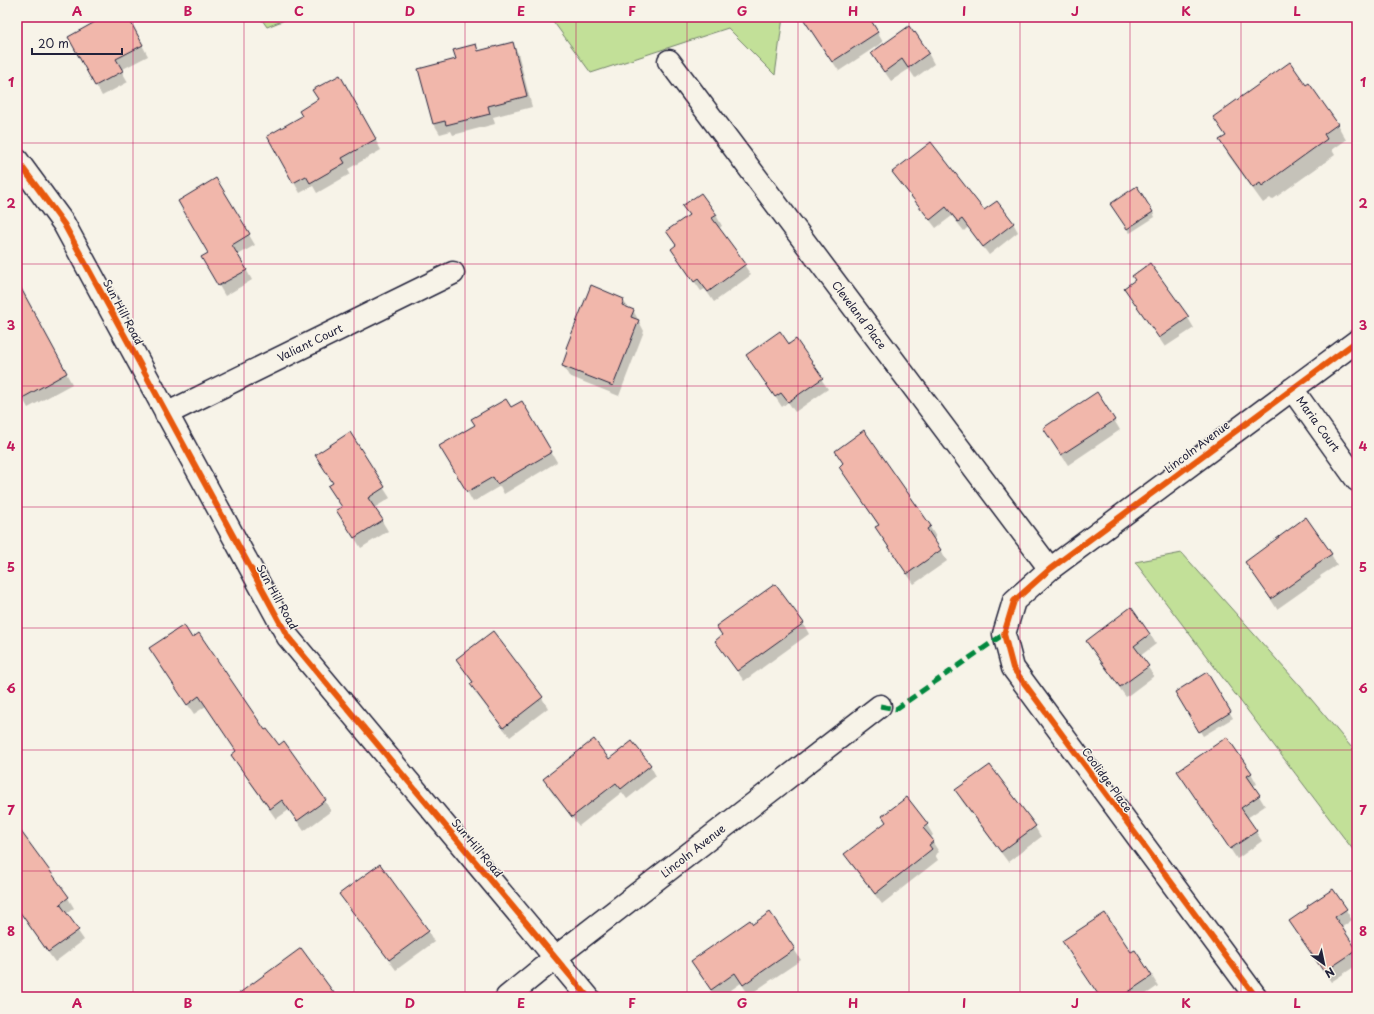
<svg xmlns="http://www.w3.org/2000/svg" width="1374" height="1014" viewBox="0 0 1374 1014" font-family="'Playpen Sans',sans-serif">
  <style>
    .green { fill: #c2e098; stroke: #72816a }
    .shadow { fill: #0003 }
    .building { fill: #f1b7ab; stroke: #22223b }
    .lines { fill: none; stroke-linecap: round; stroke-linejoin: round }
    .minor-casing { stroke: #22223b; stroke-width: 25 }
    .minor { stroke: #f7f3e8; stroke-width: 22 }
    .quiet { stroke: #00873e; stroke-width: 5; stroke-dasharray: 10 5; stroke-linecap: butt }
    .cycleway-casing { stroke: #f7f3e8; stroke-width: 8 }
    .cycleway { stroke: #e8590c; stroke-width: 6 }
    .grid { fill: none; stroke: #c2185b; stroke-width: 1; stroke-opacity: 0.55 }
    .labels { text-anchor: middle; stroke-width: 3; stroke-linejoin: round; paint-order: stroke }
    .street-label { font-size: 11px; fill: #22223b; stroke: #f7f3e8 }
    .neatline { fill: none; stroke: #c2185b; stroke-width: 1.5 }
    .grid-label { font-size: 13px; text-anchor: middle; font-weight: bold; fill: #c2185b }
  </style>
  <rect width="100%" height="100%" fill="#f7f3e8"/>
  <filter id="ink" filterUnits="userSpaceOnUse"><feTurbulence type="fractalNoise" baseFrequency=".025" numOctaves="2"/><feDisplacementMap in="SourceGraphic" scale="8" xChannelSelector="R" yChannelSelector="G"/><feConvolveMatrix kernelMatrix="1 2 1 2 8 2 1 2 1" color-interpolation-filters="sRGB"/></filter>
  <g filter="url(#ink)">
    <!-- green -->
    <path class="green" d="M 260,17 L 292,17 L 267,27 Z
      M 550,17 L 783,17 L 775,75 L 728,28 L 591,73 Z
      M 1182,553 L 1301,687 L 1357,754 L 1357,855 L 1135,562 Z"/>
    <!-- shadow -->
    <path class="shadow" d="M 106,17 L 127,17 L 148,56 L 121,70 L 128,82 L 102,96 L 69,37 Z
      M 806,17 L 868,17 L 883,42 L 839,71 L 811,30 Z
      M 512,43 L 518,53 L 532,107 L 493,117 L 495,124 L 453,135 L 451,131 L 440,134 L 434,124 L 419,70 L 457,60 L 476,45 L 479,52 Z
      M 928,53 L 934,64 L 915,78 L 909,69 L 891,81 L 872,54 Z
      M 340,76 L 381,150 L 348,169 L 350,174 L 317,193 L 313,186 L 300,193 L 268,137 L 303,117 Z
      M 1306,86 L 1337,124 L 1346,140 L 1332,150 L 1335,155 L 1272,200 L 1270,198 L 1263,203 L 1229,156 L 1221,141 L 1226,137 L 1215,118 Z
      M 894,172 L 1013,223 L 1018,232 L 989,255 L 968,227 L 964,231 L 952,216 L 936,228 L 899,181 Z
      M 216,179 L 255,245 L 238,255 L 252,280 L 225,296 L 203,258 L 209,253 Z
      M 684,206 L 716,215 L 722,226 L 719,228 L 751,275 L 714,302 L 705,289 L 701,291 L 672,249 L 676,246 L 667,231 L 689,216 Z
      M 1114,209 L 1153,212 L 1155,217 L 1130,233 Z
      M 17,288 L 32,310 L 72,384 L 28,408 L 17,388 Z
      M 1125,288 L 1188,318 L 1194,328 L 1165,347 Z
      M 623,300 L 629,309 L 633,310 L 644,331 L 619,396 L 569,376 L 563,366 L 569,350 L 567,347 Z
      M 795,341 L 828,389 L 795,412 L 788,402 L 782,407 L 747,355 L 789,346 Z
      M 522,402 L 557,462 L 504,494 L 500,486 L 473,502 L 441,446 L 476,426 Z
      M 1114,420 L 1120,430 L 1068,465 L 1051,439 Z
      M 349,434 L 390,498 L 374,508 L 388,531 L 361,548 L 344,521 L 343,508 L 334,484 Z
      M 836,451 L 930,527 L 936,537 L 933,539 L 947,561 L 914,584 L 882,538 L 879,526 L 846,477 L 840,467 L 844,464 Z
      M 1331,554 L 1337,565 L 1320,576 L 1321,578 L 1277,609 L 1246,562 Z
      M 803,623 L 809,634 L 744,681 L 716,641 L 723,636 L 717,627 Z
      M 493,632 L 542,698 L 548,708 L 510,737 L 477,695 L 471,684 L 473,683 L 457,659 Z
      M 1150,634 L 1156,644 L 1140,656 L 1154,676 L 1126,697 L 1093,651 L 1087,641 Z
      M 192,639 L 265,731 L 325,801 L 331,811 L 304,831 L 289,810 L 276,819 L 238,765 L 232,755 L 237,751 L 206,706 L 194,714 L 150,648 Z
      M 1206,674 L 1233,718 L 1203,736 L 1176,692 Z
      M 609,760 L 650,765 L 656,776 L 627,799 L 622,792 L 579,826 L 550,790 L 544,779 Z
      M 1178,771 L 1251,773 L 1257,784 L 1253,786 L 1265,806 L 1247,818 L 1262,841 L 1237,859 Z
      M 957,790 L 1035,827 L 1041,837 L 1008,862 L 962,801 Z
      M 906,799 L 927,825 L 933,835 L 930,838 L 939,852 L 935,855 L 938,860 L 882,904 L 852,865 L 846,855 L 887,823 Z
      M 27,841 L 68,898 L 74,908 L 66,914 L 84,940 L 55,962 L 17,909 L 17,848 Z
      M 341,894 L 428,931 L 434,942 L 396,970 L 347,904 Z
      M 1346,910 L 1352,920 L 1341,928 L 1357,952 L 1357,965 L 1331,982 L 1290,921 Z
      M 770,913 L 801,960 L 749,995 L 741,983 L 721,997 L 716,997 L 698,972 L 753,925 Z
      M 1131,953 L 1152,976 L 1158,986 L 1142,997 L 1100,997 Z"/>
    <!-- building -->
    <path class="building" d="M 104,17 L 128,17 L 143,45 L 116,59 L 123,71 L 95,86 L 68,37 Z
      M 802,17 L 869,17 L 878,32 L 832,62 Z
      M 909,26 L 914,33 L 915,32 L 929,53 L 908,68 L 902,59 L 884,72 L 871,53 Z
      M 513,42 L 527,96 L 488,106 L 490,114 L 446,125 L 445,121 L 433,124 L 418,69 L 456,59 L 453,50 L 476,44 L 478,51 Z
      M 1290,62 L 1306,85 L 1309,83 L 1338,124 L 1324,134 L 1327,139 L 1262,186 L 1260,183 L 1253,188 L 1219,140 L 1226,136 L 1213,117 Z
      M 340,75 L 376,139 L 342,158 L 345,163 L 310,183 L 306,176 L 293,183 L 267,136 L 302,116 L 299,111 L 318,99 L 312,90 Z
      M 931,142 L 984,210 L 997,201 L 1014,223 L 983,247 L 962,219 L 958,222 L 946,207 L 930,220 L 892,172 Z
      M 216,178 L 250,234 L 232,245 L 247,270 L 218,286 L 201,257 L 208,253 L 178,201 Z
      M 1137,186 L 1153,212 L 1127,229 L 1110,204 Z
      M 701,193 L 717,215 L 712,218 L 746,264 L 708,292 L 698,279 L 694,282 L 671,249 L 676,245 L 666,231 L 689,215 L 682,206 Z
      M 1150,263 L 1189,317 L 1159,338 L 1124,288 L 1135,280 L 1132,276 Z
      M 17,281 L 67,373 L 17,401 Z
      M 591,285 L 624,299 L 622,305 L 634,310 L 631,317 L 639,320 L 613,386 L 562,366 L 568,349 L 566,348 Z
      M 780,331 L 789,344 L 796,339 L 823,378 L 788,402 L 781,393 L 775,397 L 746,355 Z
      M 1097,392 L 1115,420 L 1061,455 L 1043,428 Z
      M 506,399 L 511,407 L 522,401 L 552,452 L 497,484 L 493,477 L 467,492 L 439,446 L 475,425 L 471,419 Z
      M 864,430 L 931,526 L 927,529 L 941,550 L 907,574 L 875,527 L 879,525 L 839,467 L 843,463 L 835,451 Z
      M 350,432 L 385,487 L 368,498 L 383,520 L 354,538 L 336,510 L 342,507 L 328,486 L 333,483 L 315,455 Z
      M 1306,517 L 1332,554 L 1315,565 L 1316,567 L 1271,599 L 1245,562 Z
      M 775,584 L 804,623 L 737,671 L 715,641 L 722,635 L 716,626 Z
      M 1131,607 L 1150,634 L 1134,646 L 1149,666 L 1120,687 L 1086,641 Z
      M 184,625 L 192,638 L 199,633 L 265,730 L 267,729 L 279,745 L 284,741 L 326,800 L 297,821 L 282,800 L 270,809 L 231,755 L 236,751 L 199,696 L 187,705 L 149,648 Z
      M 493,631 L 543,697 L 503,728 L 470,684 L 473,682 L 456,659 Z
      M 1207,672 L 1231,712 L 1199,732 L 1175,692 Z
      M 1227,737 L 1252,773 L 1247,776 L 1260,795 L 1241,808 L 1257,831 L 1230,849 L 1177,771 Z
      M 594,739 L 609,759 L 632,741 L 651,765 L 621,789 L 616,783 L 572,817 L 543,779 Z
      M 990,765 L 1036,826 L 1001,852 L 955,790 Z
      M 907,797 L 928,824 L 923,828 L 934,841 L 929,845 L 932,849 L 875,894 L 844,854 L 886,822 L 882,816 Z
      M 17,826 L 69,897 L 60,904 L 79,930 L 48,952 L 17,908 Z
      M 380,864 L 429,931 L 389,960 L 339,894 Z
      M 1333,889 L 1347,909 L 1335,917 L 1357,950 L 1324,972 L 1289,921 L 1308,908 L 1307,906 Z
      M 770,912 L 795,949 L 743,985 L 735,973 L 711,990 L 691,961 L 750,920 L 753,924 Z
      M 1105,913 L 1131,952 L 1135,950 L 1152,976 L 1121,997 L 1100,997 L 1062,941 Z
      M 301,948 L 337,997 L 234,997 Z"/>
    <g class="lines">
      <!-- minor casing -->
      <g class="minor-casing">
        <path id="minor" d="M 669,61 L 1050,569
          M 17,160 L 64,224 L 288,637 L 588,997
          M 1292,389 L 1357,480
          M 166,414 L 453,273
          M 507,997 L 556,957 L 880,706
          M 1256,997 L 1013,668 L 1004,634 L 1014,601 L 1050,569 L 1357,341"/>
      </g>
      <!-- minor -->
      <use href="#minor" class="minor"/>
      <!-- quiet -->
      <path class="quiet" d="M 880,706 L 896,709 L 1004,634"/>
      <!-- cycleway casing -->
      <g class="cycleway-casing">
        <path id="cycleway" d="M 17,160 L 64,224 L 288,637 L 588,997
          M 1256,997 L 1013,668 L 1004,634 L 1014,601 L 1050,569 L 1357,341"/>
      </g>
      <!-- cycleway -->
      <use href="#cycleway" class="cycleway"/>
    </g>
  </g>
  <!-- grid -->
  <path class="grid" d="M 133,17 L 133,997M 244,17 L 244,997M 354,17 L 354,997M 465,17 L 465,997M 576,17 L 576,997M 687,17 L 687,997M 798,17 L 798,997M 909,17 L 909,997M 1020,17 L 1020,997M 1130,17 L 1130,997M 1241,17 L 1241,997M 17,143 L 1357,143M 17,264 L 1357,264M 17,386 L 1357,386M 17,507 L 1357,507M 17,628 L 1357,628M 17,750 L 1357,750M 17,871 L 1357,871"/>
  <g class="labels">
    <!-- street labels -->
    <g class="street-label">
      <text transform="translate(123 312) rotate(62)" y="4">Sun Hill Road</text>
      <text transform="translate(859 315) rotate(53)" y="4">Cleveland Place</text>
      <text transform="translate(310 343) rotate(-26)" y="4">Valiant Court</text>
      <text transform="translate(1318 424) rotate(54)" y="4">Maria Court</text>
      <text transform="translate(1197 447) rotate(-37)" y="4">Lincoln Avenue</text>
      <text transform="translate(277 597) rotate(61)" y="4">Sun Hill Road</text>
      <text transform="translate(1107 780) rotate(54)" y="4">Coolidge Place</text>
      <text transform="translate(477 848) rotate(50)" y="4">Sun Hill Road</text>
      <text transform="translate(693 851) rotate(-38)" y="4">Lincoln Avenue</text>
    </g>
  </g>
  <!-- margin -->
  <rect width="1374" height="1014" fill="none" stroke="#f7f3e8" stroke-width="44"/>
  <!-- north arrow -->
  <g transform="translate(1324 964) rotate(147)" stroke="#f7f3e8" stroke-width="3" paint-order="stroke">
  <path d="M0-3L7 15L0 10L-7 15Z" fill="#22223b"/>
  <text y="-6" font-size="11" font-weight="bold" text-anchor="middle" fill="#22223b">N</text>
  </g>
  <!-- scale -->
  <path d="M32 48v6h90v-6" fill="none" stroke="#22223b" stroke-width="2"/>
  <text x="38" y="48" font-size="12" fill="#22223b" stroke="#f7f3e8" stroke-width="3" paint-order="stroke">20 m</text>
  <rect x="22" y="22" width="1330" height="970" class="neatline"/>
  <g class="grid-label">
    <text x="77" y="16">A</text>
    <text x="188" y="16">B</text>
    <text x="299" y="16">C</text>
    <text x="410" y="16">D</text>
    <text x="521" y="16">E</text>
    <text x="632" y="16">F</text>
    <text x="742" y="16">G</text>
    <text x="853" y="16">H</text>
    <text x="964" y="16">I</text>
    <text x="1075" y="16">J</text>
    <text x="1186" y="16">K</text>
    <text x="1297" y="16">L</text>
    <text x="11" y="87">1</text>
    <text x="1363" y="87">1</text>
    <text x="11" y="208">2</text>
    <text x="1363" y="208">2</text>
    <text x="11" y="330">3</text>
    <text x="1363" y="330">3</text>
    <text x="11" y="451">4</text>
    <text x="1363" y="451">4</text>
    <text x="11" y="572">5</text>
    <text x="1363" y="572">5</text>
    <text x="11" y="693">6</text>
    <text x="1363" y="693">6</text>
    <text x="11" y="815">7</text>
    <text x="1363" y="815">7</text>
    <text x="11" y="936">8</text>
    <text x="1363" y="936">8</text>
    <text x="77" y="1008">A</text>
    <text x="188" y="1008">B</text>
    <text x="299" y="1008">C</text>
    <text x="410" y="1008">D</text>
    <text x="521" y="1008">E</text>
    <text x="632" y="1008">F</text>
    <text x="742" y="1008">G</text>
    <text x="853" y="1008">H</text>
    <text x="964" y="1008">I</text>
    <text x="1075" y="1008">J</text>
    <text x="1186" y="1008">K</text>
    <text x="1297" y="1008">L</text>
  </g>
</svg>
